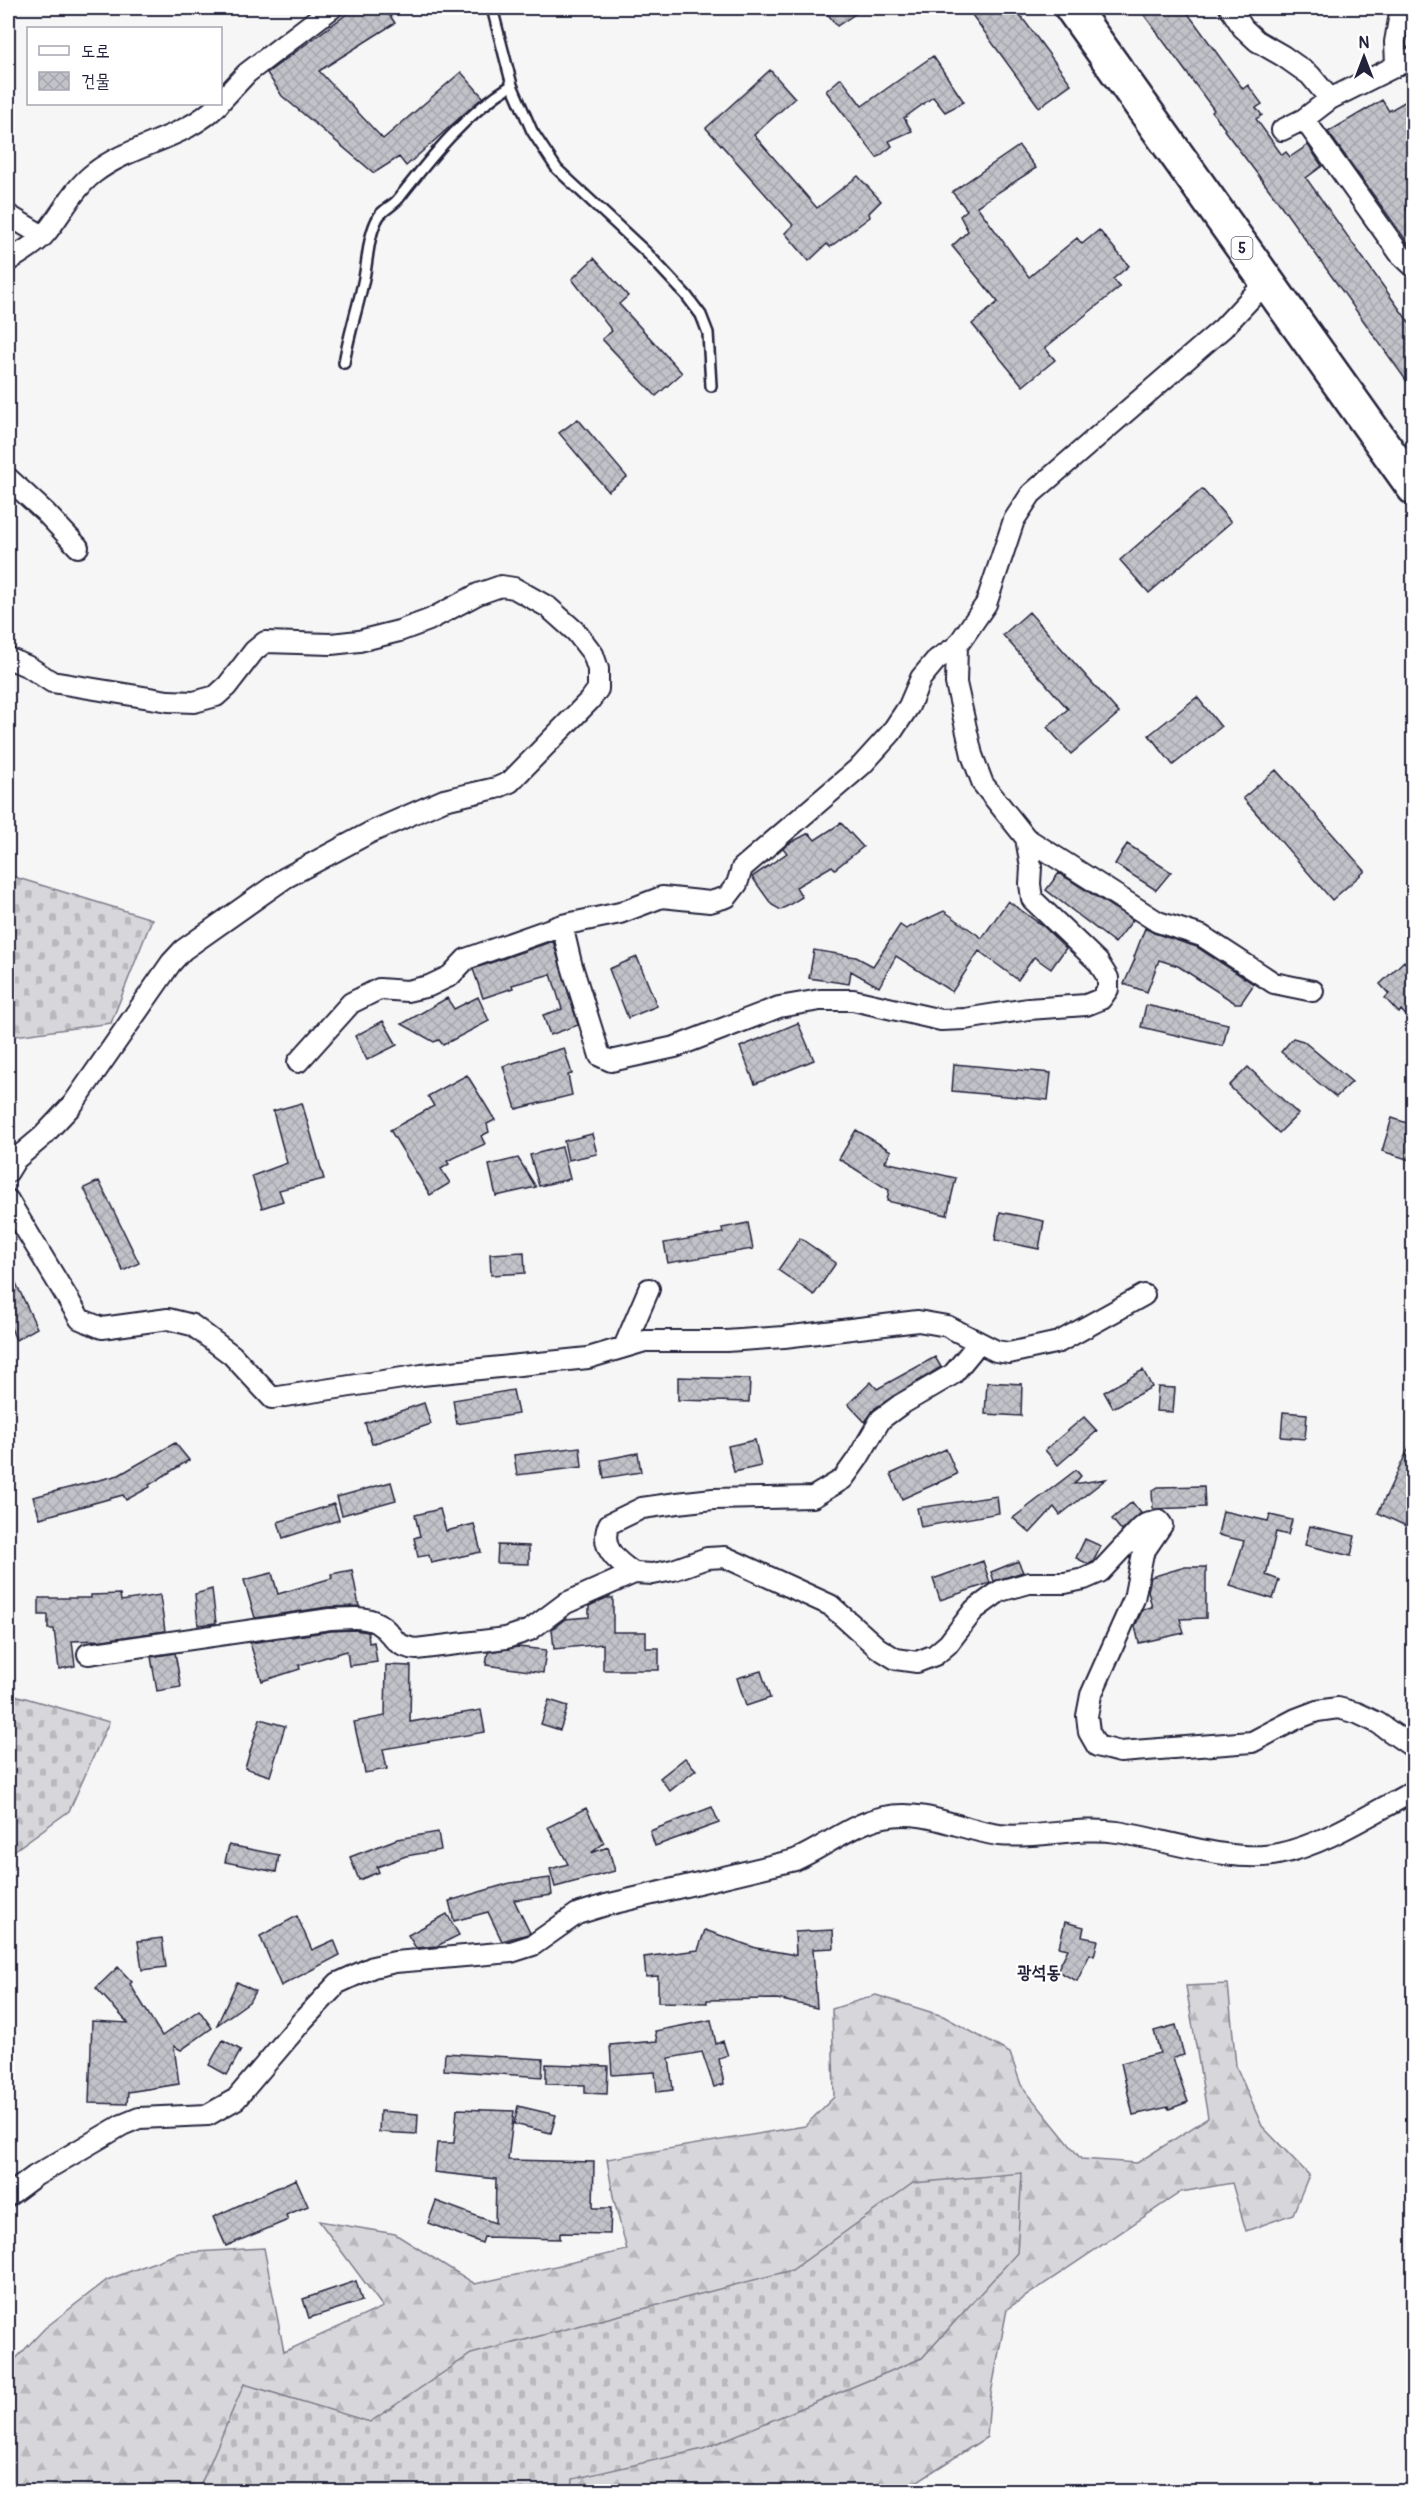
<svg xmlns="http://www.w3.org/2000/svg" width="1421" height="2499" viewBox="0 0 1421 2499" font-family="Pangolin,'Poor Story',sans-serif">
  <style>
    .forest { fill: url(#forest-firs); stroke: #7c7c8b; stroke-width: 1.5 }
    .cemetery { fill: url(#cemetery-stones); stroke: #7c7c8b; stroke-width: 1.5 }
    .building { fill: url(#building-cross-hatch); stroke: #22223b; stroke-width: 1.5 }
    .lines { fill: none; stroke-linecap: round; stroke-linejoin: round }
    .lane-casing { stroke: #22223b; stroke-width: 14 }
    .street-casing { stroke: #22223b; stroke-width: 24 }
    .highway-casing { stroke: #22223b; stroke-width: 38 }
    .lane { stroke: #fff; stroke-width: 9 }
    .street { stroke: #fff; stroke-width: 20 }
    .highway { stroke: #fff; stroke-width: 33 }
    .labels { text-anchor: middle; stroke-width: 4.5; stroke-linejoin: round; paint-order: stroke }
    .shield { fill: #fff; stroke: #646476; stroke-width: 1.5 }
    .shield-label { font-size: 14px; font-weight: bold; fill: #22223b }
    .quarter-label { font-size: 18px; font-weight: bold; fill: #22223b; stroke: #fff }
  </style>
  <defs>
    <pattern id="forest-firs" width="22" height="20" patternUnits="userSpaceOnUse" patternTransform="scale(1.5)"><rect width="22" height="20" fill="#d7d7db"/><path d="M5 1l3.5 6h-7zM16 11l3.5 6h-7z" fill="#b8b8bd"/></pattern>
    <pattern id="cemetery-stones" width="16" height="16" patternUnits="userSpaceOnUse" patternTransform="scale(1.5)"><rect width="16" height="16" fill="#d7d7db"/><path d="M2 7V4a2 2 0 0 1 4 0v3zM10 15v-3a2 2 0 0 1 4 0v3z" fill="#b8b8bd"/></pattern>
    <pattern id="building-cross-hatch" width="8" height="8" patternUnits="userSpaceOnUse" patternTransform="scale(1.5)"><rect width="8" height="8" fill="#c2c2c9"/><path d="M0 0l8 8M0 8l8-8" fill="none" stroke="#a6a6ae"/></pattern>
  </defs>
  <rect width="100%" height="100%" fill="#f6f6f7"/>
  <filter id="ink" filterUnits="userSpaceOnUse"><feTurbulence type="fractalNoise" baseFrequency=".0167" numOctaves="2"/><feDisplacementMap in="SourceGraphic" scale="12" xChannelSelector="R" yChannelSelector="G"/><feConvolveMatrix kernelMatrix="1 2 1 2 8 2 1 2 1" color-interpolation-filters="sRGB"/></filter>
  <g filter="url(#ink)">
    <!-- forest -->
    <path class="forest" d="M 1228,1984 L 1236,2066 L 1262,2126 L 1309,2175 L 1293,2214 L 1246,2231 L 1232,2183 L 1181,2192 L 1007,2309 L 990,2399 L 987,2437 L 902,2491 L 8,2491 L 8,2367 L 45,2328 L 107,2280 L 179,2253 L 264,2248 L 284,2352 L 383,2307 L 319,2221 L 395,2234 L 475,2284 L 627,2250 L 613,2196 L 607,2159 L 805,2126 L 834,2097 L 832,2009 L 876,1995 L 943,2016 L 1010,2053 L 1021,2085 L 1081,2159 L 1137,2163 L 1208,2118 L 1186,1986 Z"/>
    <!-- cemetery -->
    <path class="cemetery" d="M 8,875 L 152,919 L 111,1023 L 8,1037 Z
      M 8,1693 L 109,1722 L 69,1811 L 8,1855 Z
      M 1022,2173 L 1017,2253 L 922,2358 L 703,2449 L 573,2479 L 572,2491 L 198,2491 L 244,2384 L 370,2422 L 471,2354 L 792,2270 L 913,2183 Z"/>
    <!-- building -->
    <path class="building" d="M 355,8 L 385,8 L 395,23 L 319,71 L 383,139 L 461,72 L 483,97 L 406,166 L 399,157 L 374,173 L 282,96 L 267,73 Z
      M 823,8 L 864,8 L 837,26 Z
      M 967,8 L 1015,8 L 1071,84 L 1039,107 Z
      M 1139,8 L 1184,8 L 1243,89 L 1248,85 L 1262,104 L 1256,108 L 1262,115 L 1256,119 L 1282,155 L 1286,152 L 1290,157 L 1308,145 L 1322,166 L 1306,178 L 1413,328 L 1413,390 L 1277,200 L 1224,130 L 1225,129 L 1212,112 L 1214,110 Z
      M 933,56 L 964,102 L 945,112 L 933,97 L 904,118 L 912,131 L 889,141 L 892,146 L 877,158 L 826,91 L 841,78 L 862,106 Z
      M 770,70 L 795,98 L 754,135 L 817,208 L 858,176 L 881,201 L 869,213 L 870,217 L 830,247 L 827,244 L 809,261 L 785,233 L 793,225 L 706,128 Z
      M 1413,97 L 1413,201 L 1406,209 L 1413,219 L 1413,250 L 1328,132 L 1382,100 L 1389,111 Z
      M 1019,146 L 1036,168 L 977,206 L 1029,277 L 1077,238 L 1082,244 L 1099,230 L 1129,266 L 1113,279 L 1120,287 L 1045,348 L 1055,360 L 1023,386 L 972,324 L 998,302 L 952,246 L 968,231 L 960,216 L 967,210 L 952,192 Z
      M 594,258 L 628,296 L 619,304 L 682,373 L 656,396 L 602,339 L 612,331 L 572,279 Z
      M 578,419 L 627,477 L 608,491 L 559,433 Z
      M 1202,489 L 1231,522 L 1149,593 L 1120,560 Z
      M 1029,612 L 1119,713 L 1071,754 L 1047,727 L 1068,709 L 1003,635 Z
      M 1197,697 L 1221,727 L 1173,765 L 1149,735 Z
      M 1276,770 L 1365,871 L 1332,900 L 1243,798 Z
      M 841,823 L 863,847 L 835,869 L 832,866 L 796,887 L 802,897 L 781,910 L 772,905 L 752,877 L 787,853 L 783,848 L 790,843 L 809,833 L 815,840 Z
      M 1127,844 L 1171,872 L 1156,890 L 1115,864 Z
      M 1059,873 L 1133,920 L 1115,943 L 1046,890 Z
      M 1008,901 L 1043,926 L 1066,948 L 1051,969 L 1034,957 L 1018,980 L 979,951 L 952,992 L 896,956 L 879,987 L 851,971 L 849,984 L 809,978 L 814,950 L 856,957 L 873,966 L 900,925 L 906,929 L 944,911 L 982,938 Z
      M 1145,928 L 1154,933 L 1197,947 L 1254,984 L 1241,1003 L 1235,1003 L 1178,966 L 1159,960 L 1147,992 L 1124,984 L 1135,959 L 1134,957 Z
      M 553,941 L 578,1025 L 550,1035 L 543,1015 L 562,1009 L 551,974 L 512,985 L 513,988 L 483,998 L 473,969 Z
      M 637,957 L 657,1006 L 628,1018 L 609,969 Z
      M 1404,961 L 1413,970 L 1413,1023 L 1401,1010 L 1399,1013 L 1385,998 L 1389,994 L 1380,984 Z
      M 478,997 L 489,1021 L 443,1045 L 439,1040 L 434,1042 L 402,1024 L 447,998 L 454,1009 Z
      M 1146,1005 L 1228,1024 L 1223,1046 L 1141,1027 Z
      M 383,1021 L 397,1045 L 367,1060 L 355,1036 Z
      M 798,1023 L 814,1060 L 755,1084 L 740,1047 Z
      M 1293,1038 L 1303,1041 L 1352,1082 L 1336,1097 L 1281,1052 Z
      M 564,1048 L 572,1074 L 568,1075 L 572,1095 L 516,1109 L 503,1066 Z
      M 954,1064 L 1051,1073 L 1048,1100 L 952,1091 Z
      M 1248,1067 L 1298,1114 L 1279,1133 L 1229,1086 Z
      M 467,1075 L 495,1120 L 487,1124 L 489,1132 L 481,1136 L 485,1144 L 447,1161 L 449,1164 L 441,1169 L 450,1183 L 430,1195 L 390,1130 L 434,1106 L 428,1096 Z
      M 302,1103 L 324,1179 L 279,1190 L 283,1201 L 262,1208 L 252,1176 L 287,1163 L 273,1111 Z
      M 1392,1118 L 1413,1125 L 1413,1161 L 1382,1151 Z
      M 856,1130 L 891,1151 L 885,1162 L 956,1178 L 947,1215 L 887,1201 L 889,1190 L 839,1159 Z
      M 592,1134 L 597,1154 L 568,1160 L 564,1141 Z
      M 562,1147 L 570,1179 L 539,1186 L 530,1155 Z
      M 518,1158 L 536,1187 L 496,1196 L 489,1165 Z
      M 99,1181 L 139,1263 L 123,1271 L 84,1188 Z
      M 1000,1212 L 1044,1221 L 1039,1249 L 995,1240 Z
      M 748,1223 L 753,1249 L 668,1263 L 664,1243 L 723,1233 L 722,1228 Z
      M 800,1238 L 836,1263 L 814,1295 L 778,1270 Z
      M 524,1252 L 525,1273 L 491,1275 L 490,1254 Z
      M 8,1266 L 37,1328 L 16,1340 L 8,1321 Z
      M 935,1357 L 941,1367 L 875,1408 L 865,1422 L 848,1404 L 871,1382 L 877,1389 Z
      M 1143,1370 L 1152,1387 L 1113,1408 L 1104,1392 Z
      M 678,1377 L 750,1379 L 749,1402 L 678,1400 Z
      M 987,1382 L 1022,1384 L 1021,1416 L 985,1414 Z
      M 1158,1387 L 1175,1388 L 1173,1412 L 1156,1411 Z
      M 513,1390 L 518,1414 L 457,1424 L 453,1400 Z
      M 424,1403 L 431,1424 L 372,1444 L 365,1423 Z
      M 1283,1412 L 1307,1414 L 1305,1439 L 1281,1437 Z
      M 1084,1417 L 1097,1431 L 1058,1465 L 1045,1450 Z
      M 1413,1439 L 1413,1510 L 1406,1526 L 1378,1513 Z
      M 755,1440 L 761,1466 L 734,1472 L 728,1446 Z
      M 175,1443 L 189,1460 L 149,1485 L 150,1487 L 126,1500 L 123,1495 L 40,1518 L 33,1497 L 119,1475 Z
      M 580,1447 L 582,1467 L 517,1475 L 514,1455 Z
      M 946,1449 L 957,1474 L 902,1499 L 891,1474 Z
      M 638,1453 L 641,1472 L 604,1478 L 601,1460 Z
      M 1076,1470 L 1081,1476 L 1074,1484 L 1106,1479 L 1060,1515 L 1054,1507 L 1030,1533 L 1013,1518 Z
      M 391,1482 L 396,1500 L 342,1515 L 337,1497 Z
      M 1204,1486 L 1205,1507 L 1153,1509 L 1152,1491 L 1158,1487 Z
      M 997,1496 L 999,1513 L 921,1527 L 917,1508 Z
      M 1132,1502 L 1141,1513 L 1122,1531 L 1112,1519 Z
      M 334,1504 L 339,1520 L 283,1538 L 278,1522 Z
      M 440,1509 L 446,1531 L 474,1524 L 481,1552 L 431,1563 L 429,1555 L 418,1557 L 414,1538 L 420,1536 L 415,1515 Z
      M 1223,1511 L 1268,1521 L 1270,1515 L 1292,1520 L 1288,1535 L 1276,1532 L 1266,1575 L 1279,1580 L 1273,1599 L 1230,1586 L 1244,1541 L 1218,1535 Z
      M 1310,1526 L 1355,1536 L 1351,1556 L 1305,1545 Z
      M 1085,1539 L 1101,1546 L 1093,1562 L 1088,1564 L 1076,1558 Z
      M 498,1545 L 529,1546 L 529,1564 L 497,1563 Z
      M 983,1561 L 990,1583 L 940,1600 L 933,1579 Z
      M 1018,1561 L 1023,1572 L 994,1581 L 991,1572 Z
      M 1185,1567 L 1206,1567 L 1206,1618 L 1180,1619 L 1184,1633 L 1139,1643 L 1135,1626 L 1143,1609 L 1152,1607 L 1148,1591 L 1151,1577 Z
      M 352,1570 L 359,1606 L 328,1607 L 255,1618 L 244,1580 L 272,1573 L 278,1594 L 332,1578 L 331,1574 Z
      M 212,1589 L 216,1623 L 198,1625 L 195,1594 Z
      M 120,1594 L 121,1601 L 160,1595 L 165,1631 L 103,1640 L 72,1641 L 75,1666 L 59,1669 L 54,1629 L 48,1629 L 48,1615 L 39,1615 L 39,1598 L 91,1598 L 91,1595 Z
      M 606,1598 L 613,1598 L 613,1632 L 646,1632 L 646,1648 L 659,1648 L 659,1670 L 603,1670 L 603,1644 L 554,1649 L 552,1629 L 565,1619 L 589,1617 L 589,1606 Z
      M 354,1630 L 368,1632 L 369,1643 L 374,1642 L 377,1662 L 349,1666 L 347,1651 L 299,1665 L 300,1669 L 262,1681 L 250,1643 L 331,1631 Z
      M 518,1647 L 546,1650 L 543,1673 L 486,1665 L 488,1652 Z
      M 175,1653 L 181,1687 L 157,1691 L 151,1657 Z
      M 386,1665 L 411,1666 L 410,1722 L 481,1710 L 485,1732 L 383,1749 L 387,1769 L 365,1773 L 354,1722 L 385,1716 Z
      M 761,1671 L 770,1698 L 746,1706 L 737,1678 Z
      M 549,1700 L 568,1706 L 560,1730 L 541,1724 Z
      M 260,1719 L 285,1726 L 270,1776 L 245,1768 Z
      M 685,1758 L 696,1770 L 670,1791 L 660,1778 Z
      M 712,1807 L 719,1823 L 655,1846 L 650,1831 Z
      M 586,1808 L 604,1843 L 591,1853 L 608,1847 L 615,1871 L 555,1887 L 550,1869 L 568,1864 L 548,1827 Z
      M 438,1832 L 441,1850 L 406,1856 L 377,1867 L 379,1872 L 359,1880 L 350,1857 L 397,1839 Z
      M 229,1845 L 279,1855 L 276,1872 L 225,1862 Z
      M 550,1878 L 552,1895 L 514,1900 L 530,1933 L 528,1934 L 502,1941 L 488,1912 L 454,1921 L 449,1901 L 510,1883 Z
      M 447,1914 L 459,1935 L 437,1946 L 416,1948 L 408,1935 Z
      M 297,1916 L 312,1950 L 334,1940 L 340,1955 L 281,1986 L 260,1936 Z
      M 1065,1922 L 1084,1927 L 1082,1937 L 1098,1940 L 1094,1956 L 1090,1954 L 1077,1981 L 1057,1971 L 1068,1949 L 1059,1947 Z
      M 705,1930 L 756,1948 L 796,1955 L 795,1932 L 833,1930 L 834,1948 L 813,1949 L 817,2008 L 777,1999 L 707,2000 L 707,2003 L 658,2002 L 658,1976 L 646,1977 L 644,1957 L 698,1950 Z
      M 162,1938 L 166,1967 L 142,1970 L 138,1941 Z
      M 118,1967 L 132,1982 L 130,1984 L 162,2036 L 199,2010 L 212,2028 L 181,2050 L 174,2046 L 179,2084 L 128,2092 L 127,2104 L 89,2103 L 92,2021 L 128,2023 L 96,1988 Z
      M 237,1982 L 255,1991 L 249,2002 L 217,2025 Z
      M 711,2020 L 716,2044 L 723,2041 L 728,2056 L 719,2059 L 724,2084 L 714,2087 L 702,2052 L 669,2058 L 673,2090 L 657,2092 L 655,2072 L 612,2075 L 610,2045 L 657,2041 L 655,2031 Z
      M 1176,2025 L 1184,2055 L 1173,2058 L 1188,2102 L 1169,2109 L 1168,2107 L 1133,2115 L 1121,2063 L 1160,2053 L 1154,2031 Z
      M 223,2040 L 241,2050 L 227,2075 L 209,2065 Z
      M 445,2053 L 543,2059 L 542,2077 L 444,2070 Z
      M 546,2064 L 608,2066 L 607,2094 L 585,2093 L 585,2085 L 546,2084 Z
      M 518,2106 L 556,2115 L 551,2133 L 514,2124 Z
      M 457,2109 L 514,2111 L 508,2160 L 594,2162 L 593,2208 L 611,2208 L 610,2234 L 560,2233 L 560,2239 L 484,2237 L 482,2243 L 428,2223 L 436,2201 L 495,2223 L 496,2179 L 434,2172 L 437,2143 L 454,2143 Z
      M 380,2111 L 418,2114 L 417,2134 L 379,2132 Z
      M 296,2179 L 308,2206 L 286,2215 L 288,2220 L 226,2246 L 213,2217 Z
      M 356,2281 L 362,2301 L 309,2318 L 303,2299 Z"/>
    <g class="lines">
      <!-- lane casing -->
      <g class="lane-casing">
        <path id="lane" d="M 492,8 L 512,85 L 532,131 L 557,169 L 647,253 L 686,295 L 701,315 L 708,333 L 711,386
          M 344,363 C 349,333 358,308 364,278 C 368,259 368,234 379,216 C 384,209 394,205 399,198 C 432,156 466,113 512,85"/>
      </g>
      <!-- street casing -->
      <g class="street-casing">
        <path id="street" d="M 1230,8 L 1243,28 L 1257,41 L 1283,56 L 1310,75 L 1330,99
          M 1396,64 L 1395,42 L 1401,8
          M 220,102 L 247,73 L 332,8
          M 1304,119 L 1400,254 L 1414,267
          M 1282,130 L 1304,119 L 1330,99 L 1414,57
          M 8,215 L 43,236
          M 8,261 C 20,253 36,245 45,234 C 61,215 74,188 94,173 C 131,144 186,139 219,104
          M 8,478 L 45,512 L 78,547
          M 957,646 L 936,660 L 921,678 L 909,706 L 891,733 L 862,765 L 742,868 L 737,884 L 727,897 L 710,902 L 662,897 L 620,913 L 562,925 L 571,963 L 600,1056 L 611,1061 L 675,1047 L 779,1007 L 820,1000 L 853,1000 L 941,1020 L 965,1019 L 1028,1009 L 1086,1005 L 1101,999 L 1108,989 L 1108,978 L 1098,962 L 1032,899 L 1030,884 L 1031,867 L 1026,838 L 983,784 L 972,755 L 956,683 L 957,646 L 986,604 L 1014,520 L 1031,494 L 1223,328 L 1266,282
          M 8,658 L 29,667 L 52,682 L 168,701 L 194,702 L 216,696 L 227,686 L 254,651 L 265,642 L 331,644 L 359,641 L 399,631 L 429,620 L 478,594 L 501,586 L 514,588 L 548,607 L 576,632 L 593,654 L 598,669 L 598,689 L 590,700 L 510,782 L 496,788 L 444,800 L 371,832 L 285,878 L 183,950 L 171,963 L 73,1104 L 42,1137 L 16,1159 L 8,1172
          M 1026,838 L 1158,922 L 1202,936 L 1274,983 L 1313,991
          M 298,1062 L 351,1003 L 379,989 L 407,991 L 429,986 L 450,976 L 466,959 L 562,925
          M 8,1200 L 80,1319 L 102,1328 L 168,1319 L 192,1325 L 232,1355 L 272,1398 L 422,1375 L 588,1358 L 645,1341 L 726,1341 L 784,1337 L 918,1321 L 947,1326 L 996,1351 L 1009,1353 L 1059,1342 L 1144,1295
          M 624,1347 L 649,1289
          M 634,1573 C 616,1561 599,1547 609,1524 L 642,1508 L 677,1503 L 713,1499 L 813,1497 L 843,1479 L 858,1458 L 881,1419 L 900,1405 L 953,1374 L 972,1351 L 974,1340
          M 88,1654 L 330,1619 C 344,1619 364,1615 377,1623 C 396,1634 389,1645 416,1649 L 506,1638 L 530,1630 L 566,1603 L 634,1573 L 653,1574 L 673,1570 L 707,1558 L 725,1557 L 830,1605 L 878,1648 L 896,1659 L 917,1662 L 935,1655 L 948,1644 L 974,1610 L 1000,1591 L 1029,1583 L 1065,1583 L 1084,1579 L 1100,1572 L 1140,1529 L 1146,1524 L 1159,1521 L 1162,1525 L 1143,1553 L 1134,1599 L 1091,1695 L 1087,1716 L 1089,1732 L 1097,1746 L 1120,1752 L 1252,1742 L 1296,1719 L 1317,1711 L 1338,1708 L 1357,1713 L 1378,1723 L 1414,1748
          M 8,2196 L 35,2176 L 122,2125 L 139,2118 L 208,2115 L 236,2099 L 303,2020 L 338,1983 L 373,1967 L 395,1962 L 511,1952 L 533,1945 L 577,1914 L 606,1905 L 795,1860 C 825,1847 851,1824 884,1817 C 925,1808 960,1830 999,1835 C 1039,1839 1078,1826 1117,1832 C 1163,1839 1233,1864 1278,1854 C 1324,1845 1372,1813 1414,1791"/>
      </g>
      <!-- highway casing -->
      <g class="highway-casing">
        <path id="highway" d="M 1072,8 L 1414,488"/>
      </g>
      <!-- lane -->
      <use href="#lane" class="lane"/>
      <!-- street -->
      <use href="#street" class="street"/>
      <!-- highway -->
      <use href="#highway" class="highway"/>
    </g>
  </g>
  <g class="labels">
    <!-- shield labels -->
    <rect class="shield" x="1231.5" y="237" width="21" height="22" rx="4.5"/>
    <g class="shield-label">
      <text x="1242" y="253">5</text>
    </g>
    <!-- quarter labels -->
    <g class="quarter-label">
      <text x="1039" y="1978">광석동</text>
    </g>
  </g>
  <!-- margin -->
  <rect width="1421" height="2499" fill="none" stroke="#fff" stroke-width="30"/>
  <rect x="15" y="15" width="1391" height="2469" fill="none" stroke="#22223b" stroke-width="2" filter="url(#ink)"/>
  <!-- legend -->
  <rect x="27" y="27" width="195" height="78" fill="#ffffff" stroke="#a7a7b1" stroke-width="1.5"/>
  <rect x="39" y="46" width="30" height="9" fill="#ffffff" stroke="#a7a7b1" stroke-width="1.5"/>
  <text x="81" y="57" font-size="18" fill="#22223b">도로</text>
  <rect x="39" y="72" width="30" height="18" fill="url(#building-cross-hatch)" stroke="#a7a7b1" stroke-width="1.5"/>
  <text x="81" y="87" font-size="18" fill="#22223b">건물</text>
  <!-- north arrow -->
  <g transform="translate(1364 57)" stroke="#ffffff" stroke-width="4.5" paint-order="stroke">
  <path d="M0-4.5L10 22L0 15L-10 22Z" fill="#22223b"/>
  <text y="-9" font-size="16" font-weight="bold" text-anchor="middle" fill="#22223b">N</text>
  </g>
</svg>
